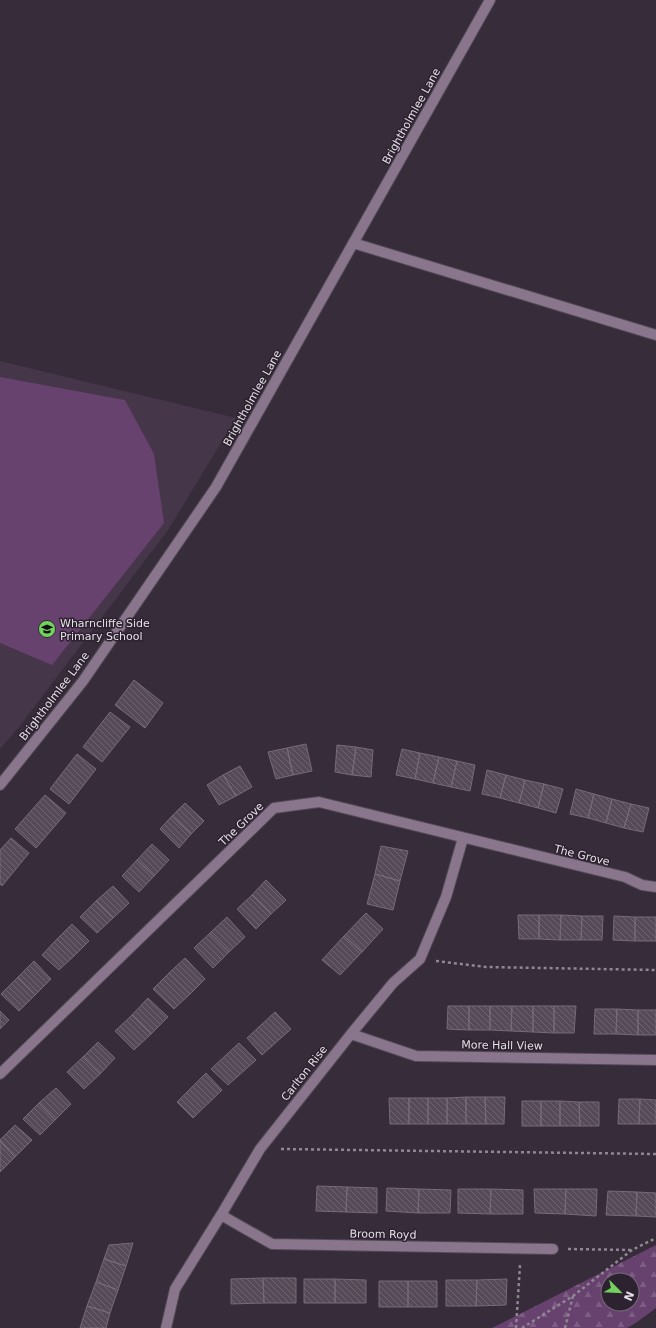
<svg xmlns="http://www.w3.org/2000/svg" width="656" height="1328" viewBox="0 0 656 1328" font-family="'DejaVu Sans',sans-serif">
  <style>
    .built { fill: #463649 }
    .grass { fill: #67426f }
    .forest { fill: url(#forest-firs); fill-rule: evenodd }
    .building { fill: url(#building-back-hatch); stroke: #776a7a }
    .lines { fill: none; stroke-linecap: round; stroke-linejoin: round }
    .minor-casing { stroke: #534956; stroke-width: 12 }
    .path { stroke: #908793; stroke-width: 2.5; stroke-dasharray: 3 3; stroke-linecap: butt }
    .minor { stroke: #89768d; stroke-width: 10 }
    .labels { text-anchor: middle; stroke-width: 3; stroke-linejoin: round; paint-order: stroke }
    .street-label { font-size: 11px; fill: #e6dfe8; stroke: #2d222f }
    .poi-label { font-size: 11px; fill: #e6dfe8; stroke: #2d222f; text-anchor: start }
  </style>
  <defs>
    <pattern id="forest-firs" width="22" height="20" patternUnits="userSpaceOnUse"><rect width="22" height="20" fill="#67426f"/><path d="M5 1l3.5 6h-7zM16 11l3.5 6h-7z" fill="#7d5d84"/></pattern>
    <pattern id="building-back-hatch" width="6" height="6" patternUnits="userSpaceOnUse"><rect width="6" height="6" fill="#564a58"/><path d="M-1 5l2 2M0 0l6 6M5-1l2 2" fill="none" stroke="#6e6470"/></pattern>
  </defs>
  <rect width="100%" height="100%" fill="#372c3a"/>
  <!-- built -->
  <path class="built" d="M 0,361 L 236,418 L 168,530 L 19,727 L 0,749 Z"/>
  <!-- grass -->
  <path class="grass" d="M 0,377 L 125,400 L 154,454 L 164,523 L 52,665 L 0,643 Z"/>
  <!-- forest -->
  <path class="forest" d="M 656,1245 L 656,1308 L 637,1322 L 627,1328 L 492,1328 ZM 608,1280 L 632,1280 L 632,1304 L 608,1304 Z"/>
  <!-- building -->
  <path class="building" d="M 134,680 L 163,703 L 145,728 L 115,705 Z
    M 110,712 L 130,727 L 102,762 L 83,747 Z
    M 306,744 L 312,771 L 293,775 L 287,748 Z
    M 337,745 L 356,747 L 352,775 L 335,772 Z
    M 356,747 L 373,750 L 371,777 L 352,775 Z
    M 287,748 L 293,775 L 276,779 L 268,752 Z
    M 402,749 L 420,753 L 415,779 L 396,775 Z
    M 420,753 L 439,757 L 433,783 L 415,779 Z
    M 77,754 L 96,769 L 69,804 L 50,789 Z
    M 439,757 L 457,761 L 451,787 L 433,783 Z
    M 457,761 L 475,765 L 470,791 L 451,787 Z
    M 240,766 L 252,787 L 236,796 L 223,775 Z
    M 487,770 L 506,775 L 500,798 L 482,794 Z
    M 223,775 L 236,796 L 219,805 L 207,785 Z
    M 506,775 L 525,780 L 519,803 L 500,798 Z
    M 525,780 L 544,784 L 538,808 L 519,803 Z
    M 544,784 L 563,789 L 556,813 L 538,808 Z
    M 576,789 L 594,794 L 588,818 L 570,814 Z
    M 594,794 L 612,799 L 606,823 L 588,818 Z
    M 45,795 L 66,813 L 36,848 L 15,829 Z
    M 612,799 L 631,804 L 624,828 L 606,823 Z
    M 185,803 L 204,821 L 191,834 L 172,816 Z
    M 631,804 L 649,808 L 643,832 L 624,828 Z
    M 172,816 L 191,834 L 179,848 L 160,829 Z
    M 11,838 L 29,853 L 2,886 L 0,884 L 0,850 Z
    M 152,844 L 169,860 L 154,876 L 137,860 Z
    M 381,846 L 408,851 L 400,881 L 375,874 Z
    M 137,860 L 154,876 L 139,892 L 122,876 Z
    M 375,874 L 400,881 L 393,910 L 367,904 Z
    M 266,880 L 286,900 L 271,914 L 252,895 Z
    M 113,886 L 129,903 L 113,918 L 96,901 Z
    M 252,895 L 271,914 L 256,929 L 237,909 Z
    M 96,901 L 113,918 L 97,933 L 80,917 Z
    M 366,913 L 383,929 L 362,952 L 344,936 Z
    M 518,915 L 539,915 L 539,939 L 519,939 Z
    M 539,915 L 561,915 L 560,940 L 539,939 Z
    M 561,915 L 582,916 L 581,940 L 560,940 Z
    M 582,916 L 603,916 L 602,940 L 581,940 Z
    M 614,916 L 635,917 L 635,941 L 613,940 Z
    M 227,917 L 245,937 L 229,952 L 210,933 Z
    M 635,917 L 656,917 L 656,941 L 635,941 Z
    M 72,924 L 89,941 L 74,956 L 57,939 Z
    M 210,933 L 229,952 L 213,968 L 194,948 Z
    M 344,936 L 362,952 L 340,975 L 322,960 Z
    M 57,939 L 74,956 L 59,970 L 42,955 Z
    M 185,958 L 205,979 L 190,994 L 169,973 Z
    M 34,961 L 51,979 L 35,995 L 18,977 Z
    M 169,973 L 190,994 L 174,1009 L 153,989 Z
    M 18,977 L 35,995 L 19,1011 L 1,994 Z
    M 148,998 L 168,1017 L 151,1034 L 132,1015 Z
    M 448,1006 L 469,1006 L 469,1030 L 447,1029 Z
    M 469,1006 L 490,1006 L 490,1030 L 469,1030 Z
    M 490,1006 L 512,1006 L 511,1031 L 490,1030 Z
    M 512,1006 L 533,1006 L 533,1032 L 511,1031 Z
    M 533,1006 L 554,1006 L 554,1033 L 533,1032 Z
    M 554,1006 L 576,1006 L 574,1033 L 554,1033 Z
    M 595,1009 L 617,1009 L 616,1034 L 594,1034 Z
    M 617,1009 L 638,1010 L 638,1035 L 616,1034 Z
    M 638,1010 L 656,1010 L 656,1035 L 638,1035 Z
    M 0,1011 L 9,1020 L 0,1029 Z
    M 275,1012 L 291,1029 L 262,1055 L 247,1038 Z
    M 132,1015 L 151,1034 L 134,1050 L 115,1031 Z
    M 98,1042 L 115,1058 L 100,1074 L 83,1057 Z
    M 239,1043 L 256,1060 L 228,1085 L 211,1069 Z
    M 83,1057 L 100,1074 L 84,1089 L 67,1072 Z
    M 206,1073 L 222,1090 L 193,1118 L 177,1102 Z
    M 56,1088 L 71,1104 L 55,1120 L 39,1103 Z
    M 466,1097 L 485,1097 L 486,1124 L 466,1124 Z
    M 466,1097 L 466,1124 L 447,1124 L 447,1098 Z
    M 485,1097 L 505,1097 L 504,1124 L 486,1124 Z
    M 389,1098 L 409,1098 L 409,1124 L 390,1124 Z
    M 409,1098 L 428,1098 L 428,1124 L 409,1124 Z
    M 428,1098 L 447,1098 L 447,1124 L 428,1124 Z
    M 619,1099 L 640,1099 L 639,1124 L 618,1124 Z
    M 640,1099 L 656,1100 L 656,1124 L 639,1124 Z
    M 522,1101 L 541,1101 L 541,1126 L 522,1126 Z
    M 541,1101 L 560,1101 L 560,1126 L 541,1126 Z
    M 560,1101 L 579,1102 L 580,1126 L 560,1126 Z
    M 579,1102 L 599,1102 L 599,1126 L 580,1126 Z
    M 39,1103 L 55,1120 L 40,1135 L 23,1119 Z
    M 15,1125 L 32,1140 L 15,1157 L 0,1141 L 0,1140 Z
    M 0,1141 L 15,1157 L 0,1172 Z
    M 317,1186 L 347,1187 L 346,1212 L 316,1211 Z
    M 347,1187 L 377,1188 L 377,1213 L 346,1212 Z
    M 387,1188 L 419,1189 L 418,1213 L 386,1211 Z
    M 419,1189 L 451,1190 L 450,1213 L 418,1213 Z
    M 458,1189 L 491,1189 L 490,1214 L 458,1213 Z
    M 491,1189 L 523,1190 L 523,1214 L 490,1214 Z
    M 534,1189 L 566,1189 L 565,1214 L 535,1213 Z
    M 566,1189 L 597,1189 L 596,1216 L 565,1214 Z
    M 608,1191 L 637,1192 L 636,1216 L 606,1215 Z
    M 637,1192 L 656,1193 L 656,1217 L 636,1216 Z
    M 133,1243 L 126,1266 L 104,1259 L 109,1245 Z
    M 104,1259 L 126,1266 L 118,1290 L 96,1282 Z
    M 263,1278 L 296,1278 L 296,1303 L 264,1303 Z
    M 263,1278 L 264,1303 L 231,1304 L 231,1279 Z
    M 304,1279 L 335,1279 L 335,1303 L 304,1303 Z
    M 335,1279 L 366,1280 L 366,1303 L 335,1303 Z
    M 507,1279 L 506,1305 L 476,1306 L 477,1280 Z
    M 446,1280 L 477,1280 L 476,1306 L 446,1306 Z
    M 379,1281 L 408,1281 L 408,1307 L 379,1307 Z
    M 408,1281 L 437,1281 L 437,1307 L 408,1307 Z
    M 96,1282 L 118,1290 L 110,1313 L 87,1306 Z
    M 87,1306 L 110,1313 L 106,1328 L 80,1328 Z"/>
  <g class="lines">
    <!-- minor casing -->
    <g class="minor-casing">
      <path id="minor" d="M 353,243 L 656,335
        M 0,785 L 83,681 L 216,487 L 490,0
        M 351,1034 L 416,1056 L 656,1060
        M 0,1074 L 274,808 L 319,802 L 625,877 L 642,885 L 656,887
        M 221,1215 L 272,1244 L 553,1249
        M 166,1328 L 175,1289 L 221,1215 L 260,1149 L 351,1034 L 393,983 L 420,959 L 446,897 L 463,838"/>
    </g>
    <!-- path -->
    <path class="path" d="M 436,961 L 486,967 L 656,970
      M 281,1149 L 656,1154
      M 568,1249 L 631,1250
      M 516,1328 L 520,1265
      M 522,1328 L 573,1296 L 632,1250 L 656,1238
      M 565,1328 L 573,1296"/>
    <!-- minor -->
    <use href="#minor" class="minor"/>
  </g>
  <!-- icons -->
  <defs>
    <g id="school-disc" transform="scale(0.9)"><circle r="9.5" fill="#73d25d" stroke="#2d222f"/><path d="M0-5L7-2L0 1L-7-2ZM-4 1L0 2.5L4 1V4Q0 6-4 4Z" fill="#111"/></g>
  </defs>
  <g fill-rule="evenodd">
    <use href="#school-disc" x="47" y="629"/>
  </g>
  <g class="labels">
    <!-- street labels -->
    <g class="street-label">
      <text transform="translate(411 116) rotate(-61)" y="4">Brightholmlee Lane</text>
      <text transform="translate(252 398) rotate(-61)" y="4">Brightholmlee Lane</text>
      <text transform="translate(54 696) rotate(-53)" y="4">Brightholmlee Lane</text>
      <text transform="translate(241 824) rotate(-44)" y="4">The Grove</text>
      <text transform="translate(582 855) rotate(14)" y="4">The Grove</text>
      <text transform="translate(502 1045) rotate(1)" y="4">More Hall View</text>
      <text transform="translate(304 1073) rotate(-52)" y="4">Carlton Rise</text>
      <text transform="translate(383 1234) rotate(1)" y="4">Broom Royd</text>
    </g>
    <!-- poi labels -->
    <g class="poi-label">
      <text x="60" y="627">Wharncliffe Side<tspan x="60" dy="13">Primary School</tspan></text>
    </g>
  </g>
  <!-- north arrow -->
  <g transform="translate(620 1292) rotate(114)"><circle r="19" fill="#2d222f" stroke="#776e79"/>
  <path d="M0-3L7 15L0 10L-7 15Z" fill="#73d25d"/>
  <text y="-6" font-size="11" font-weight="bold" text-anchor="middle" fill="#e6dfe8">N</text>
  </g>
</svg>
